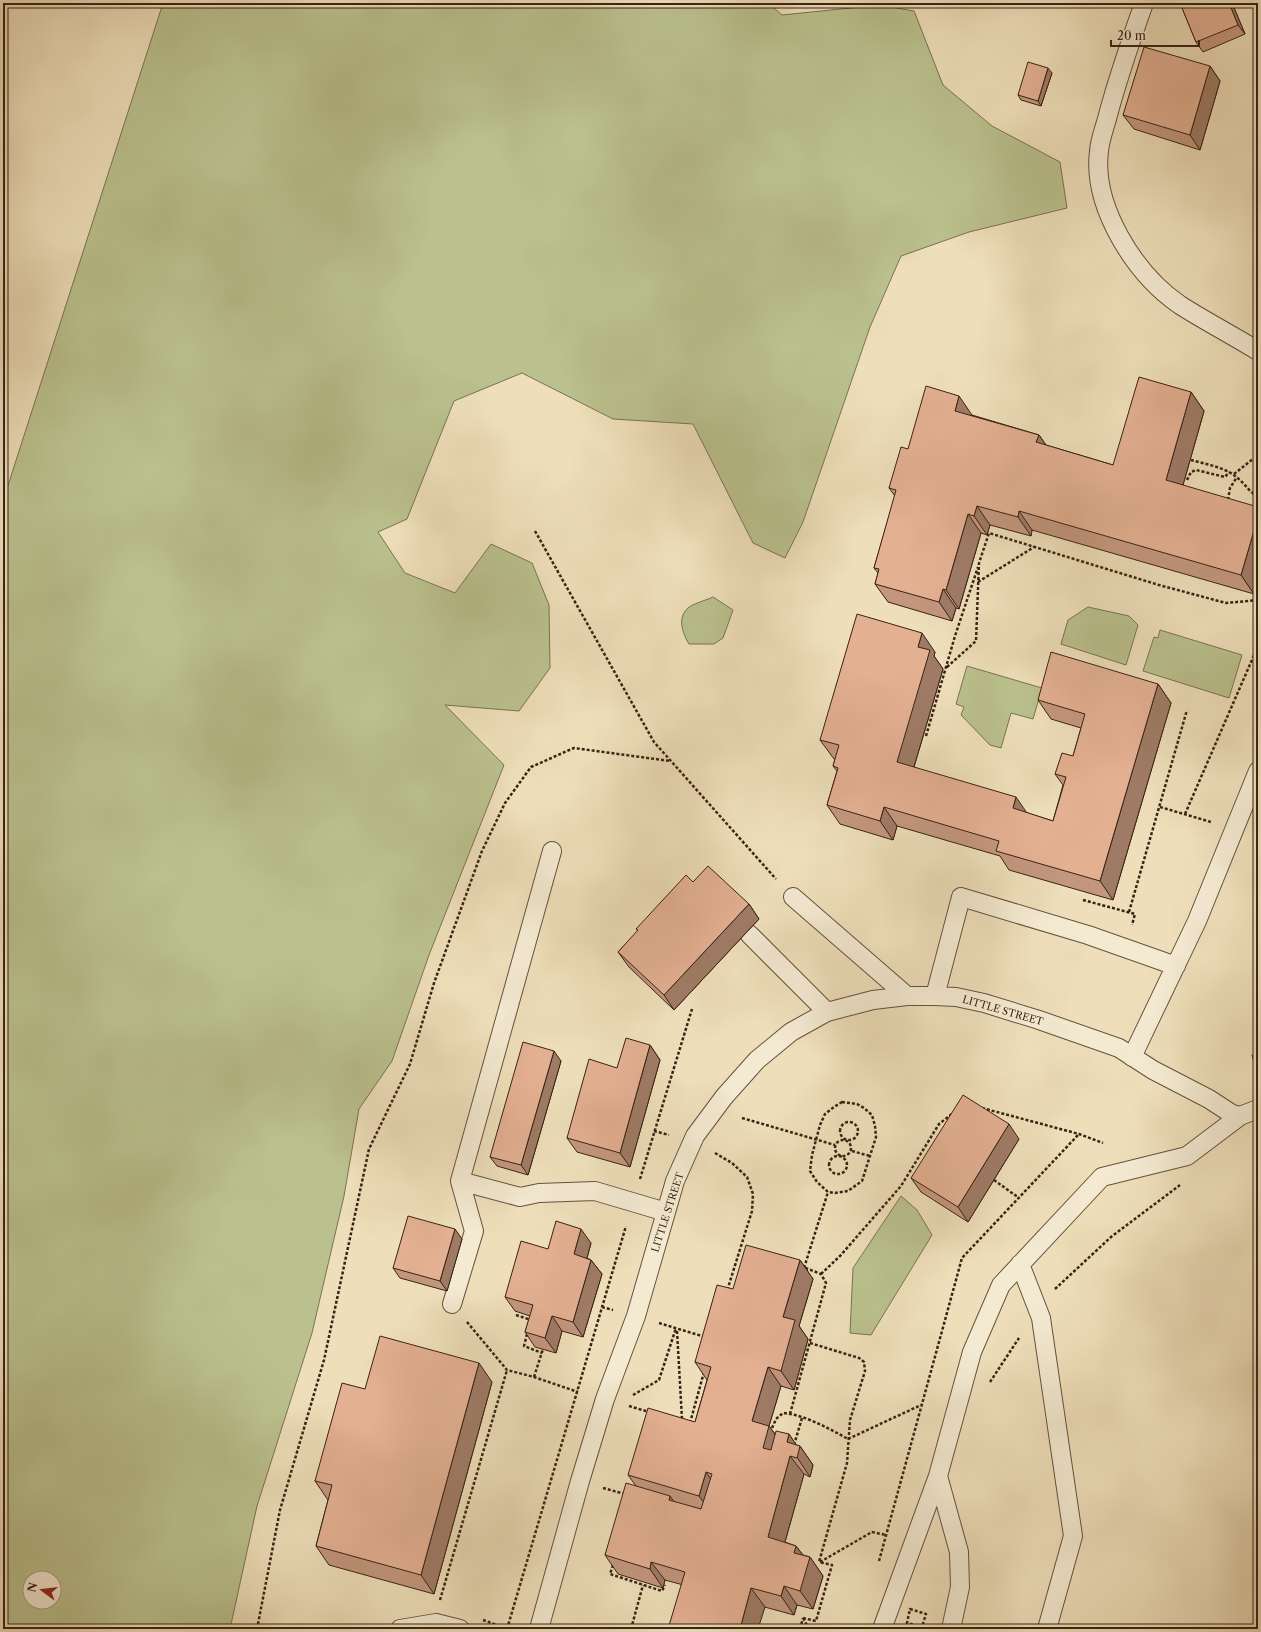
<svg xmlns="http://www.w3.org/2000/svg" width="1261" height="1632" viewBox="0 0 1261 1632" font-family="'Libre Caslon Text',serif">
  <style>
    .green { fill: #bac18e; stroke: #7a7252; fill-rule: evenodd }
    .lines { fill: none; stroke-linecap: round; stroke-linejoin: round }
    .service-casing { stroke: #66513e; stroke-width: 20 }
    .path { stroke: #392215; stroke-width: 2.5; stroke-dasharray: 3 2; stroke-linecap: butt }
    .service { stroke: #f4ead2; stroke-width: 18 }
    .wall { fill: #c3977e; stroke: #392215 }
    .shaded-wall { fill: #9f7b66; stroke: #392215 }
    .building { fill: #e3b092; stroke: #392215 }
    .labels { text-anchor: middle; stroke-width: 3.5; stroke-linejoin: round; paint-order: stroke }
    .street-label { font-size: 10px; fill: #392215; stroke: #f4ead2 }
  </style>
  <rect width="100%" height="100%" fill="#eedfba"/>
  <filter id="stains"><feTurbulence type="fractalNoise" baseFrequency=".005" numOctaves="4"/><feColorMatrix values="0 0 0 0 .2 0 0 0 0 .09 0 0 0 0 .02 0 0 0 .5 -.17"/></filter>
  <radialGradient id="worn" r=".72"><stop offset=".6" stop-color="#630" stop-opacity="0"/><stop offset="1" stop-color="#630" stop-opacity=".3"/></radialGradient>
  <!-- green -->
  <path class="green" d="M 163,3 L 768,3 L 782,15 L 880,5 L 914,11 L 943,85 L 992,126 L 1060,162 L 1067,208 L 969,232 L 901,256 L 870,327 L 803,522 L 785,558 L 753,543 L 693,424 L 613,419 L 522,373 L 454,401 L 407,519 L 378,532 L 405,573 L 455,593 L 491,544 L 532,563 L 549,605 L 550,668 L 519,711 L 445,705 L 504,765 L 429,955 L 392,1061 L 359,1109 L 344,1196 L 312,1333 L 257,1506 L 230,1629 L 3,1629 L 3,501 ZM 30,1578 L 54,1578 L 54,1602 L 30,1602 Z
    M 713,597 L 733,610 L 723,638 L 714,644 L 689,644 C 683,634 677,619 687,609 C 691,604 707,600 713,597 Z
    M 1088,607 L 1129,616 L 1138,625 L 1126,665 L 1061,644 L 1068,620 Z
    M 1160,630 L 1242,655 L 1229,698 L 1143,671 L 1154,637 L 1158,638 Z
    M 967,666 L 1042,688 L 1033,719 L 1011,713 L 1001,748 L 990,745 L 961,715 L 964,707 L 956,704 Z
    M 901,1196 L 917,1210 L 932,1235 L 871,1335 L 850,1333 L 853,1268 Z"/>
  <g class="lines">
    <!-- service casing -->
    <g class="service-casing">
      <path id="service" d="M 1144,3 C 1131,40 1118,77 1108,115 C 1105,127 1100,139 1099,151 C 1092,207 1135,274 1180,305 C 1205,321 1232,335 1258,351
        M 793,897 L 907,996
        M 749,934 L 827,1012
        M 935,996 L 961,897 L 1088,935 L 1176,966
        M 1132,1057 L 1197,921 L 1258,771
        M 460,1181 L 520,1197 L 539,1193 L 595,1191 L 666,1212
        M 1020,1264 L 1041,1318 L 1073,1536 L 1047,1629
        M 452,1304 L 474,1231 L 460,1181 L 552,851
        M 938,1476 L 959,1552 L 960,1587 L 951,1629
        M 400,1629 L 436,1623 L 460,1629
        M 539,1629 L 580,1481 L 605,1399 L 636,1316 L 675,1181 L 695,1136 L 724,1097 L 757,1060 L 791,1032 L 827,1012 L 873,1000 L 907,996 L 935,996 L 956,997 L 984,1003 L 1039,1020 L 1119,1048 L 1153,1070 L 1209,1099 L 1232,1114 L 1240,1116
        M 882,1629 L 938,1476 L 972,1352 L 1001,1285 L 1102,1177 L 1187,1156 L 1240,1116 L 1258,1109"/>
    </g>
    <!-- path -->
    <path class="path" d="M 1191,460 C 1205,464 1224,467 1235,476 C 1244,482 1249,492 1258,497
      M 1234,474 L 1258,455
      M 1187,480 L 1191,472 L 1196,470 L 1225,477 L 1229,472
      M 1228,500 L 1230,488 L 1237,477
      M 535,531 L 654,742 L 776,879
      M 978,582 L 1034,547
      M 947,667 L 976,641 L 979,563 L 989,533 L 1159,585 L 1226,603 L 1258,600
      M 926,736 L 955,636 L 978,567
      M 1160,807 L 1211,822
      M 1185,814 L 1258,646
      M 1083,900 L 1135,914 L 1132,925
      M 1129,912 L 1187,710
      M 842,1102 L 857,1104 L 864,1108 L 872,1115 L 875,1126 L 876,1137 L 862,1181 L 848,1191 L 835,1193 L 828,1192 L 817,1182 L 810,1171 L 812,1155 L 820,1125 L 825,1114 L 834,1107 Z
      M 982,1108 L 1079,1134 L 1103,1143
      M 742,1118 L 835,1145
      M840 1131a9 9 0 1 1 18 0a9 9 0 1 1-18 0Z
      M 654,1131 L 669,1135
      M835 1148a8 8 0 1 1 16 0a8 8 0 1 1-16 0Z
      M 852,1151 L 870,1156
      M 715,1153 L 732,1163 L 747,1177 L 753,1194 L 752,1211 L 727,1291
      M829 1165a9 9 0 1 1 18 0a9 9 0 1 1-18 0Z
      M 640,1179 L 692,1009
      M 994,1180 L 1019,1198
      M 804,1268 L 828,1192
      M 821,1274 L 840,1256 L 901,1186 L 939,1124 L 953,1113
      M 1055,1289 L 1111,1237 L 1180,1185
      M 602,1307 L 613,1310
      M 516,1315 L 531,1320 L 530,1321
      M 467,1322 L 507,1370 L 534,1377 L 578,1392
      M 659,1323 L 705,1337
      M 677,1331 L 682,1419
      M 527,1334 L 524,1346 L 542,1353
      M 810,1343 L 859,1358 L 864,1362 L 865,1371 L 850,1420 L 847,1463 L 819,1562
      M 534,1377 L 543,1349
      M 990,1382 L 1019,1338
      M 633,1395 L 659,1380 L 676,1328
      M 629,1406 L 649,1412
      M 790,1414 L 826,1283 L 821,1274 L 803,1267
      M 690,1423 L 704,1372
      M 772,1428 L 776,1419 L 783,1413 C 805,1415 828,1428 848,1439
      M 848,1439 L 921,1405
      M 794,1445 L 802,1418
      M 603,1488 L 625,1494
      M 879,1561 L 962,1258 L 1079,1134
      M 820,1562 L 872,1532 L 886,1535
      M 613,1565 L 610,1574 L 662,1591 L 665,1585
      M 440,1600 L 507,1370
      M 910,1609 L 926,1614 L 922,1627 L 907,1623 Z
      M 803,1618 L 816,1621 L 832,1565 L 819,1562
      M 803,1618 L 809,1629
      M 483,1620 L 508,1629
      M 257,1629 L 280,1510 L 324,1360 L 369,1149 L 410,1064 L 434,983 L 482,851 L 505,803 L 531,767 L 574,748 L 670,761
      M 507,1629 L 626,1226
      M 631,1629 L 643,1585
      M 800,1629 L 803,1618"/>
    <!-- service -->
    <use href="#service" class="service"/>
  </g>
  <!-- wall -->
  <path class="wall" d="M 1180,3 L 1232,3 L 1245,34 L 1203,52 L 1196,42 Z
    M 1210,66 L 1220,81 L 1200,150 L 1134,129 L 1123,115 Z
    M 1052,73 L 1041,106 L 1021,100 L 1018,95 Z
    M 1191,392 L 1204,411 L 1183,485 L 1254,594 L 1032,530 L 1031,536 L 990,525 L 987,535 L 981,533 L 959,609 L 956,608 L 952,621 L 888,602 L 875,584 L 878,573 L 874,568 L 895,496 L 889,488 L 908,449 L 972,415 L 1039,435 L 1046,445 L 1113,465 Z
    M 935,652 L 934,656 L 943,669 L 914,767 L 1027,813 L 1053,821 L 1063,785 L 1055,774 L 1073,756 L 1081,728 L 1051,719 L 1038,700 L 1158,684 L 1171,703 L 1113,900 L 1009,870 L 1000,856 L 897,826 L 893,840 L 840,824 L 827,805 L 837,771 L 833,766 L 835,759 L 834,759 L 820,740 Z
    M 693,882 L 749,904 L 759,919 L 674,1010 L 629,967 L 618,952 L 638,931 L 636,929 Z
    M 650,1045 L 660,1060 L 630,1167 L 577,1152 L 567,1138 L 617,1068 Z
    M 561,1061 L 528,1175 L 497,1166 L 490,1157 Z
    M 1019,1139 L 968,1222 L 921,1192 L 911,1178 Z
    M 462,1239 L 447,1291 L 400,1278 L 393,1268 Z
    M 591,1243 L 587,1258 L 591,1260 L 602,1274 L 583,1337 L 562,1331 L 556,1353 L 535,1347 L 525,1332 L 530,1316 L 515,1311 L 505,1297 L 548,1249 Z
    M 800,1260 L 813,1279 L 799,1326 L 808,1339 L 794,1390 L 781,1386 L 769,1426 L 775,1434 L 789,1434 L 796,1445 L 800,1446 L 813,1465 L 810,1477 L 804,1474 L 785,1542 L 796,1546 L 803,1555 L 810,1557 L 823,1576 L 813,1609 L 797,1605 L 794,1615 L 665,1580 L 663,1588 L 618,1574 L 605,1555 L 636,1486 L 628,1475 L 695,1422 L 707,1380 L 695,1362 L 733,1289 Z
    M 492,1382 L 434,1594 L 329,1565 L 316,1546 L 328,1500 L 315,1481 L 365,1389 Z"/>
  <!-- shaded-wall -->
  <path class="shaded-wall" d="M 1229,3 L 1232,3 L 1245,34 L 1238,25 Z
    M 1210,66 L 1220,81 L 1200,150 L 1190,135 Z
    M 1048,68 L 1052,73 L 1041,106 L 1038,101 Z
    M 1191,392 L 1204,411 L 1179,499 L 1166,480 Z
    M 959,396 L 972,415 L 968,429 L 955,411 Z
    M 1039,435 L 1052,454 L 1036,442 Z
    M 977,506 L 990,525 L 987,535 L 974,516 Z
    M 1019,511 L 1032,530 L 1031,536 L 1018,517 Z
    M 968,514 L 981,533 L 959,609 L 946,590 Z
    M 1258,517 L 1258,581 L 1254,594 L 1241,575 Z
    M 943,589 L 956,608 L 952,621 L 939,602 Z
    M 922,633 L 935,652 L 934,656 L 943,669 L 910,780 L 897,762 L 918,647 Z
    M 1158,684 L 1171,703 L 1113,900 L 1100,881 Z
    M 1016,797 L 1029,816 L 1013,808 Z
    M 884,807 L 897,826 L 893,840 L 880,821 Z
    M 749,904 L 759,919 L 674,1010 L 664,995 Z
    M 650,1045 L 660,1060 L 630,1167 L 620,1153 Z
    M 554,1051 L 561,1061 L 528,1175 L 521,1165 Z
    M 1009,1124 L 1019,1139 L 968,1222 L 958,1207 Z
    M 455,1229 L 462,1239 L 447,1291 L 440,1281 Z
    M 581,1229 L 591,1243 L 584,1269 L 574,1254 Z
    M 591,1260 L 602,1274 L 583,1337 L 573,1322 Z
    M 800,1260 L 813,1279 L 799,1326 L 808,1339 L 794,1390 L 781,1371 L 783,1317 Z
    M 552,1316 L 562,1331 L 556,1353 L 545,1338 Z
    M 479,1363 L 492,1382 L 434,1594 L 421,1575 Z
    M 768,1367 L 781,1386 L 769,1426 L 782,1444 L 776,1467 L 763,1448 L 752,1421 Z
    M 789,1434 L 799,1449 L 800,1446 L 813,1465 L 810,1477 L 787,1442 Z
    M 790,1456 L 804,1474 L 781,1556 L 768,1537 Z
    M 706,1472 L 719,1491 L 712,1514 L 699,1496 Z
    M 670,1496 L 683,1515 L 669,1500 Z
    M 796,1546 L 808,1562 L 810,1557 L 823,1576 L 813,1609 L 800,1591 L 794,1553 Z
    M 651,1562 L 665,1580 L 663,1588 L 650,1569 Z
    M 784,1586 L 797,1605 L 794,1615 L 781,1596 Z
    M 751,1588 L 765,1607 L 758,1629 L 740,1629 Z"/>
  <!-- building -->
  <path class="building" d="M 1180,3 L 1229,3 L 1238,25 L 1196,42 Z
    M 1144,47 L 1210,66 L 1190,135 L 1123,115 Z
    M 1028,62 L 1048,68 L 1038,101 L 1018,95 Z
    M 1139,377 L 1191,392 L 1166,480 L 1258,507 L 1258,517 L 1241,575 L 1019,511 L 1018,517 L 977,506 L 974,516 L 968,514 L 946,590 L 943,589 L 939,602 L 875,584 L 879,569 L 874,568 L 896,490 L 889,488 L 901,447 L 908,449 L 926,386 L 959,396 L 955,411 L 1039,435 L 1036,442 L 1113,465 Z
    M 857,614 L 922,633 L 918,647 L 930,650 L 897,762 L 1016,797 L 1013,808 L 1053,821 L 1066,777 L 1055,774 L 1062,753 L 1073,756 L 1085,714 L 1038,700 L 1051,652 L 1158,684 L 1100,881 L 996,851 L 999,841 L 884,807 L 880,821 L 827,805 L 838,768 L 833,766 L 839,745 L 820,740 Z
    M 708,866 L 749,904 L 664,995 L 618,952 L 638,930 L 636,929 L 686,875 L 693,882 Z
    M 626,1038 L 650,1045 L 620,1153 L 567,1138 L 589,1059 L 617,1068 Z
    M 523,1042 L 554,1051 L 521,1165 L 490,1157 Z
    M 1258,1054 L 1258,1074 L 1257,1074 L 1252,1055 Z
    M 963,1095 L 1009,1124 L 958,1207 L 911,1178 Z
    M 408,1216 L 455,1229 L 440,1281 L 393,1268 Z
    M 556,1221 L 581,1229 L 574,1254 L 591,1260 L 573,1322 L 552,1316 L 545,1338 L 525,1332 L 533,1305 L 505,1297 L 521,1241 L 548,1249 Z
    M 746,1245 L 800,1260 L 783,1317 L 795,1320 L 781,1371 L 768,1367 L 752,1421 L 769,1426 L 763,1448 L 771,1450 L 776,1431 L 789,1434 L 787,1442 L 800,1446 L 797,1458 L 790,1456 L 768,1537 L 796,1546 L 794,1553 L 810,1557 L 800,1591 L 784,1586 L 781,1596 L 751,1588 L 740,1629 L 668,1629 L 685,1572 L 651,1562 L 650,1569 L 605,1555 L 626,1483 L 670,1496 L 669,1500 L 701,1509 L 712,1474 L 706,1472 L 699,1496 L 628,1475 L 648,1408 L 695,1422 L 711,1367 L 695,1362 L 717,1285 L 733,1289 Z
    M 380,1336 L 479,1363 L 421,1575 L 316,1546 L 332,1485 L 315,1481 L 342,1383 L 365,1389 Z"/>
  <g class="labels">
    <!-- street labels -->
    <g class="street-label">
      <text transform="translate(1003 1010) rotate(16)" y="4">LITTLE STREET</text>
      <text transform="translate(667 1212) rotate(-72)" y="4">LITTLE STREET</text>
    </g>
  </g>
  <!-- margin -->
  <rect width="1261" height="1632" fill="none" stroke="#eedfba" stroke-width="16"/>
  <rect x="4" y="4" width="1253" height="1624" fill="none" stroke="#392215" stroke-width="2"/>
  <rect x="8" y="8" width="1245" height="1616" fill="none" stroke="#392215"/>
  <!-- north arrow -->
  <g transform="translate(42 1590) rotate(285)"><circle r="19" fill="#f4ead2" stroke="#a99a86"/>
  <path d="M0-3L7 15L0 10L-7 15Z" fill="#8f2418"/>
  <text y="-6" font-size="11" font-weight="bold" text-anchor="middle" fill="#392215">N</text>
  </g>
  <!-- scale -->
  <path d="M1111 40v6h88v-6" fill="none" stroke="#392215" stroke-width="2"/>
  <text x="1117" y="40" font-size="12" fill="#392215" stroke="#f4ead2" stroke-width="3" paint-order="stroke">20 m</text>
  <rect width="100%" height="100%" filter="url(#stains)"/>
  <rect width="100%" height="100%" fill="url(#worn)"/>
</svg>
